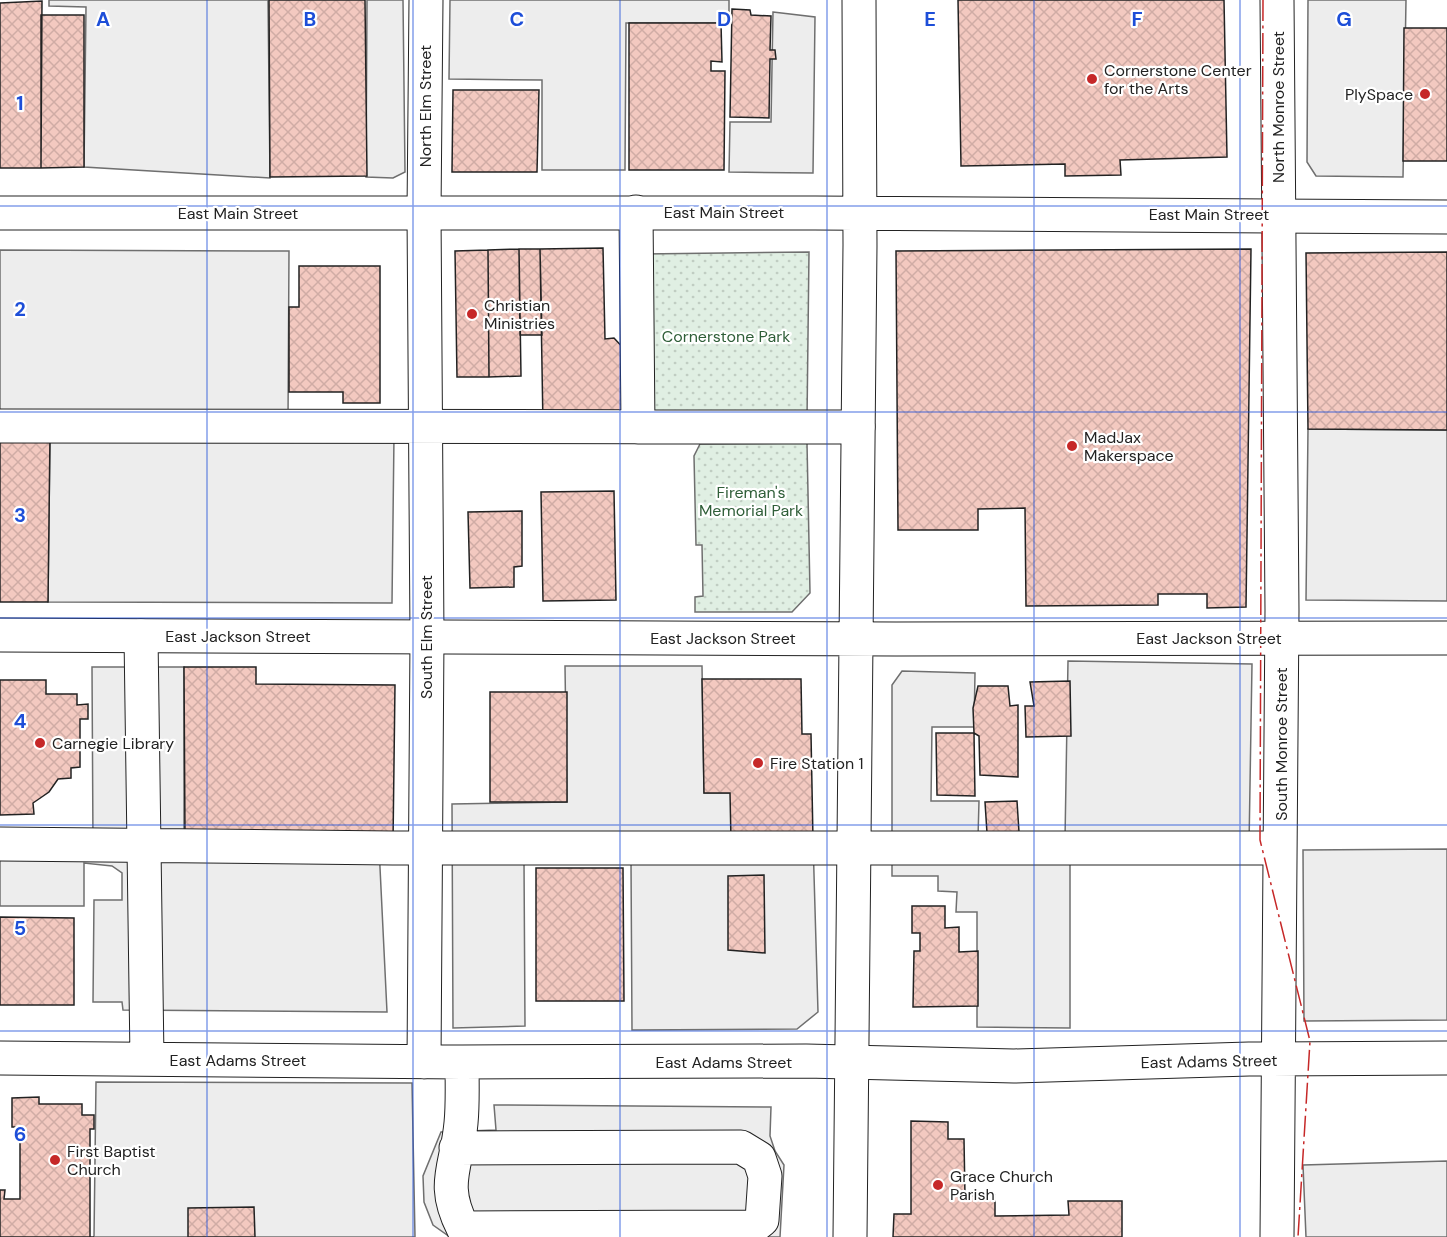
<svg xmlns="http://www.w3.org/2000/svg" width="1447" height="1237" viewBox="0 0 1447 1237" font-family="'DM Sans',sans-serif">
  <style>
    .park { fill: url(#park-dots); stroke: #6f6f6f; stroke-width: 1.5 }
    .parking { fill: #ededed; stroke: #6f6f6f; stroke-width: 1.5 }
    .building { fill: url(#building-cross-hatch); stroke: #222; stroke-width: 1.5 }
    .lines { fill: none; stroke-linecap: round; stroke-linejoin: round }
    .minor-casing { stroke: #222; stroke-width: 35 }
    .major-casing { stroke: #222; stroke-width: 35 }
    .minor { stroke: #fff; stroke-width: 33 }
    .major { stroke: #fff; stroke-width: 33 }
    .power { stroke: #c62828; stroke-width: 1.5; stroke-dasharray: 21 4.5 3 4.5; stroke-linecap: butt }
    .grid { fill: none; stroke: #1d4ed8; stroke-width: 1.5; stroke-opacity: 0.55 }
    .poi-dot { fill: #c62828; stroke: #fff; stroke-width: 2 }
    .labels { text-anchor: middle; stroke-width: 4.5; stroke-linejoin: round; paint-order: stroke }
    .poi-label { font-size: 16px; fill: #222; stroke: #fff; text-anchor: start }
    .street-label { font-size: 16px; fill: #222; stroke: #fff }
    .park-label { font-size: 16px; fill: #2f5e38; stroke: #fff }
    .grid-label { font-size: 20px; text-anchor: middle; font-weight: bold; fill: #1d4ed8; stroke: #fff; stroke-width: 4.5; stroke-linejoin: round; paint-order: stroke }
  </style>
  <defs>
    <pattern id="park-dots" width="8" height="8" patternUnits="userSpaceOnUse" patternTransform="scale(1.5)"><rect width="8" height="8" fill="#e0efe3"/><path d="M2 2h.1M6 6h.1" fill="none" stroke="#c0cdc2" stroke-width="1.8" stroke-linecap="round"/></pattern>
    <pattern id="building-cross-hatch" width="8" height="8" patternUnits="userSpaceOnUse" patternTransform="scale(1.5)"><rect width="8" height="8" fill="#f3c9c0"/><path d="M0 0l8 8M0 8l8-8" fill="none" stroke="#d0aca5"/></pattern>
  </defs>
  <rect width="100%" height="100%" fill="#fff"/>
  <!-- park -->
  <path class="park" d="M 809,252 L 807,420 L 646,420 L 643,254 Z
    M 807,443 L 810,593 L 792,612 L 695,612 L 695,597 L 703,596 L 702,545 L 696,545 L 694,456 L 700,444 Z"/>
  <!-- parking -->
  <path class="parking" d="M 49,0 L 268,0 L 270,178 L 84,167 L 86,7 L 49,6 Z
    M 367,0 L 403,0 L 405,172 L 393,178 L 366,177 Z
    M 450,0 L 729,0 L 729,23 L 626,23 L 625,170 L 542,170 L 542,80 L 449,79 Z
    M 1308,0 L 1406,0 L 1403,177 L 1316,176 L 1307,162 Z
    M 773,12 L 815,17 L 813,173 L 729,172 L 730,122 L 771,122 Z
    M 0,250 L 289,251 L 288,422 L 0,421 Z
    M 1308,429 L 1447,430 L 1447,601 L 1306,600 Z
    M 50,435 L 394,436 L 392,603 L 48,602 Z
    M 1068,661 L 1252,664 L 1249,846 L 1070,858 L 1070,1028 L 977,1027 L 977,912 L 956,912 L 957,892 L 938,891 L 938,876 L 892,876 L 892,685 L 902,671 L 975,673 L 974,727 L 932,727 L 931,801 L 979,801 L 978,838 L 1065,839 Z
    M 565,666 L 702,666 L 704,793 L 730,793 L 813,840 L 818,1012 L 797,1029 L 632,1030 L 631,861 L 524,861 L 525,1026 L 453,1028 L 452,804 L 567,802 Z
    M 92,667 L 184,667 L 184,845 L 379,847 L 387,1012 L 123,1010 L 122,1002 L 93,1002 L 94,900 L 122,900 L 122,873 L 112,866 L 84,863 L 84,906 L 0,906 L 0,844 L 93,845 Z
    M 1447,849 L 1447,1020 L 1304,1021 L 1303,850 Z
    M 96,1082 L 412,1083 L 415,1237 L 94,1237 Z
    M 494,1105 L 771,1107 L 770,1136 L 775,1151 L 784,1165 L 780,1237 L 450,1237 L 433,1225 L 424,1202 L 423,1176 L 441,1132 L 496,1130 Z
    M 1447,1161 L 1447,1237 L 1306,1237 L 1303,1165 Z"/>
  <!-- building -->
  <path class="building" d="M 269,0 L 365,0 L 367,176 L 270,177 Z
    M 958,0 L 1224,0 L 1227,157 L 1120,160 L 1121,175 L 1065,176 L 1065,164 L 961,166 Z
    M 42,1 L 41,168 L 0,168 L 0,3 Z
    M 732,9 L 750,10 L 751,15 L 771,16 L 770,50 L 775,50 L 776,59 L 770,59 L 769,118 L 730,117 Z
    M 41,15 L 84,15 L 84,167 L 41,168 Z
    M 629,23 L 721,23 L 722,62 L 711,61 L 711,71 L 725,71 L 724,170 L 629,170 Z
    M 1404,28 L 1447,28 L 1447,161 L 1403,161 Z
    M 453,90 L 539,90 L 537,172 L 452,172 Z
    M 603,248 L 605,339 L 614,338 L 627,352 L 629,424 L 543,425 L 540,249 Z
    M 519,249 L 521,376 L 489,377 L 488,250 Z
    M 519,249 L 540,249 L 542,335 L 520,335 Z
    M 1251,249 L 1246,607 L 1207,608 L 1207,594 L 1158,594 L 1158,605 L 1026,606 L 1025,508 L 978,509 L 978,530 L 898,530 L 896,251 Z
    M 488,250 L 489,377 L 457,377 L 455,251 Z
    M 1447,252 L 1447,430 L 1308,429 L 1306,253 Z
    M 299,266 L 380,266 L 380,403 L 343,403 L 343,392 L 289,392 L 289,307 L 299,307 Z
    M 0,434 L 50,435 L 48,602 L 0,602 Z
    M 614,491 L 616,600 L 543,601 L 541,492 Z
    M 522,511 L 522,566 L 514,567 L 514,587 L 470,588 L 468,512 Z
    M 184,667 L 256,667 L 256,684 L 395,685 L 393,842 L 185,839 Z
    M 702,679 L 801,679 L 802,734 L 811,734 L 813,840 L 731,841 L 730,793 L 704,793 Z
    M 0,680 L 46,680 L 46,694 L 77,694 L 77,705 L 88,704 L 88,719 L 80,719 L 80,767 L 71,768 L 71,778 L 58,779 L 49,792 L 33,803 L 34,814 L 0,815 Z
    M 1070,681 L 1071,736 L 1026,737 L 1025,706 L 1034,706 L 1030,682 Z
    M 978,686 L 1008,686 L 1010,706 L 1018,705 L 1018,777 L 980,775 L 979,736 L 974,733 L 973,708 Z
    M 490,692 L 567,692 L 567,802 L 490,802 Z
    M 936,733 L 974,733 L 975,796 L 937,795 Z
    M 1017,801 L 1019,832 L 987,833 L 985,802 Z
    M 536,868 L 623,868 L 624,1001 L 536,1001 Z
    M 764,875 L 765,953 L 728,950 L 728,876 Z
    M 912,906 L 945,906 L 945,928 L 959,927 L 959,952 L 978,951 L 978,1006 L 913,1007 L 914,951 L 920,951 L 920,933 L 912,933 Z
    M 0,917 L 74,918 L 74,1005 L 0,1005 Z
    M 39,1097 L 39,1104 L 82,1104 L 82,1115 L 94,1115 L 94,1129 L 90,1129 L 90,1237 L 94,1237 L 0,1237 L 0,1190 L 5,1190 L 4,1199 L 20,1199 L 20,1127 L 12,1127 L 12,1098 Z
    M 911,1121 L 948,1122 L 948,1139 L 964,1139 L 965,1196 L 995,1195 L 995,1216 L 1069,1215 L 1068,1201 L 1122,1201 L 1122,1237 L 893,1237 L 894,1214 L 911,1214 Z
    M 254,1207 L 255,1237 L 188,1237 L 188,1208 Z"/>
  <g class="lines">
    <!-- minor casing -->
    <g class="minor-casing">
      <path id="minor" d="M 636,212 L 638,427
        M 0,426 L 858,427
        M 141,636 L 147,1059
        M 0,844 L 393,848 L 1280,848
        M 0,1058 L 462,1062 L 806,1061 L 1014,1066 L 1249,1059 L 1447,1058
        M 424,1062 L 427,637 L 424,212 L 426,0
        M 456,1148 L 741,1147 L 759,1158 L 765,1176 L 762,1220 L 753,1227 L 463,1228 C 440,1183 457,1168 461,1123 C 463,1103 462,1082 462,1062
        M 1277,1237 L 1282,610 L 1277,0"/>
    </g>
    <!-- major casing -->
    <g class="major-casing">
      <path id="major" d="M 0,213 L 815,213 L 1447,217
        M 0,635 L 896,639 L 1447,638
        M 850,1237 L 860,245 L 859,0"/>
    </g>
    <!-- minor -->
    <use href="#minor" class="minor"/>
    <!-- major -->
    <use href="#major" class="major"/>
    <!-- power -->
    <path class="power" d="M 1263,0 L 1260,840 L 1310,1041 L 1298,1237"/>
  </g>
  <!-- grid -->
  <path class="grid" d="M 207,0 L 207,1237M 413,0 L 413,1237M 620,0 L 620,1237M 827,0 L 827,1237M 1034,0 L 1034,1237M 1240,0 L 1240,1237M 0,206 L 1447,206M 0,412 L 1447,412M 0,618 L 1447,618M 0,825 L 1447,825M 0,1031 L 1447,1031"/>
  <!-- markers -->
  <g class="poi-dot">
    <circle cx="1092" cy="79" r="6"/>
    <circle cx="1425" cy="94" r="6"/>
    <circle cx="472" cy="314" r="6"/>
    <circle cx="1072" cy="446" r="6"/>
    <circle cx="40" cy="743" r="6"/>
    <circle cx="758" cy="763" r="6"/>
    <circle cx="55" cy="1160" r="6"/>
    <circle cx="938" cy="1185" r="6"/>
  </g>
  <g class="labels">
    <!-- poi labels -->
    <g class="poi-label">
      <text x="1104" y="76">Cornerstone Center<tspan x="1104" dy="18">for the Arts</tspan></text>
      <text x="1413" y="100" text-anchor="end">PlySpace</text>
      <text x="484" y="311">Christian<tspan x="484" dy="18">Ministries</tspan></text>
      <text x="1084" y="443">MadJax<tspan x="1084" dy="18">Makerspace</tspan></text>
      <text x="52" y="749">Carnegie Library</text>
      <text x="770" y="769">Fire Station 1</text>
      <text x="67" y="1157">First Baptist<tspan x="67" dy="18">Church</tspan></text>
      <text x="950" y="1182">Grace Church<tspan x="950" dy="18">Parish</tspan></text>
    </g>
    <!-- street labels -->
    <g class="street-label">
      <text transform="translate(425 106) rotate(-90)" y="6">North Elm Street</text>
      <text transform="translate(1278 107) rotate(-90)" y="6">North Monroe Street</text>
      <text x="724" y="218">East Main Street</text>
      <text x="238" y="219">East Main Street</text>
      <text x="1209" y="220">East Main Street</text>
      <text x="238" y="642">East Jackson Street</text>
      <text transform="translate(426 637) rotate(-90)" y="6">South Elm Street</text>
      <text x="723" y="644">East Jackson Street</text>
      <text x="1209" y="644">East Jackson Street</text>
      <text transform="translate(1281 744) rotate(-90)" y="6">South Monroe Street</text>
      <text x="238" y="1066">East Adams Street</text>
      <text transform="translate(1209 1061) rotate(-1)" y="6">East Adams Street</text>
      <text x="724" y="1068">East Adams Street</text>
    </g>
    <!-- park labels -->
    <g class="park-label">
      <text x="726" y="342">Cornerstone Park</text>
      <text x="751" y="498">Fireman's<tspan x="751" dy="18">Memorial Park</tspan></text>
    </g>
  </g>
  <g class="grid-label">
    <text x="103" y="26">A</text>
    <text x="310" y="26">B</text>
    <text x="517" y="26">C</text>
    <text x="724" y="26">D</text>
    <text x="930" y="26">E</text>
    <text x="1137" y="26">F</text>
    <text x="1344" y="26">G</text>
    <text x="20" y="110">1</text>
    <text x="20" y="316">2</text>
    <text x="20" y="522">3</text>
    <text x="20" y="728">4</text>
    <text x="20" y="935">5</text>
    <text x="20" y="1141">6</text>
  </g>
</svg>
